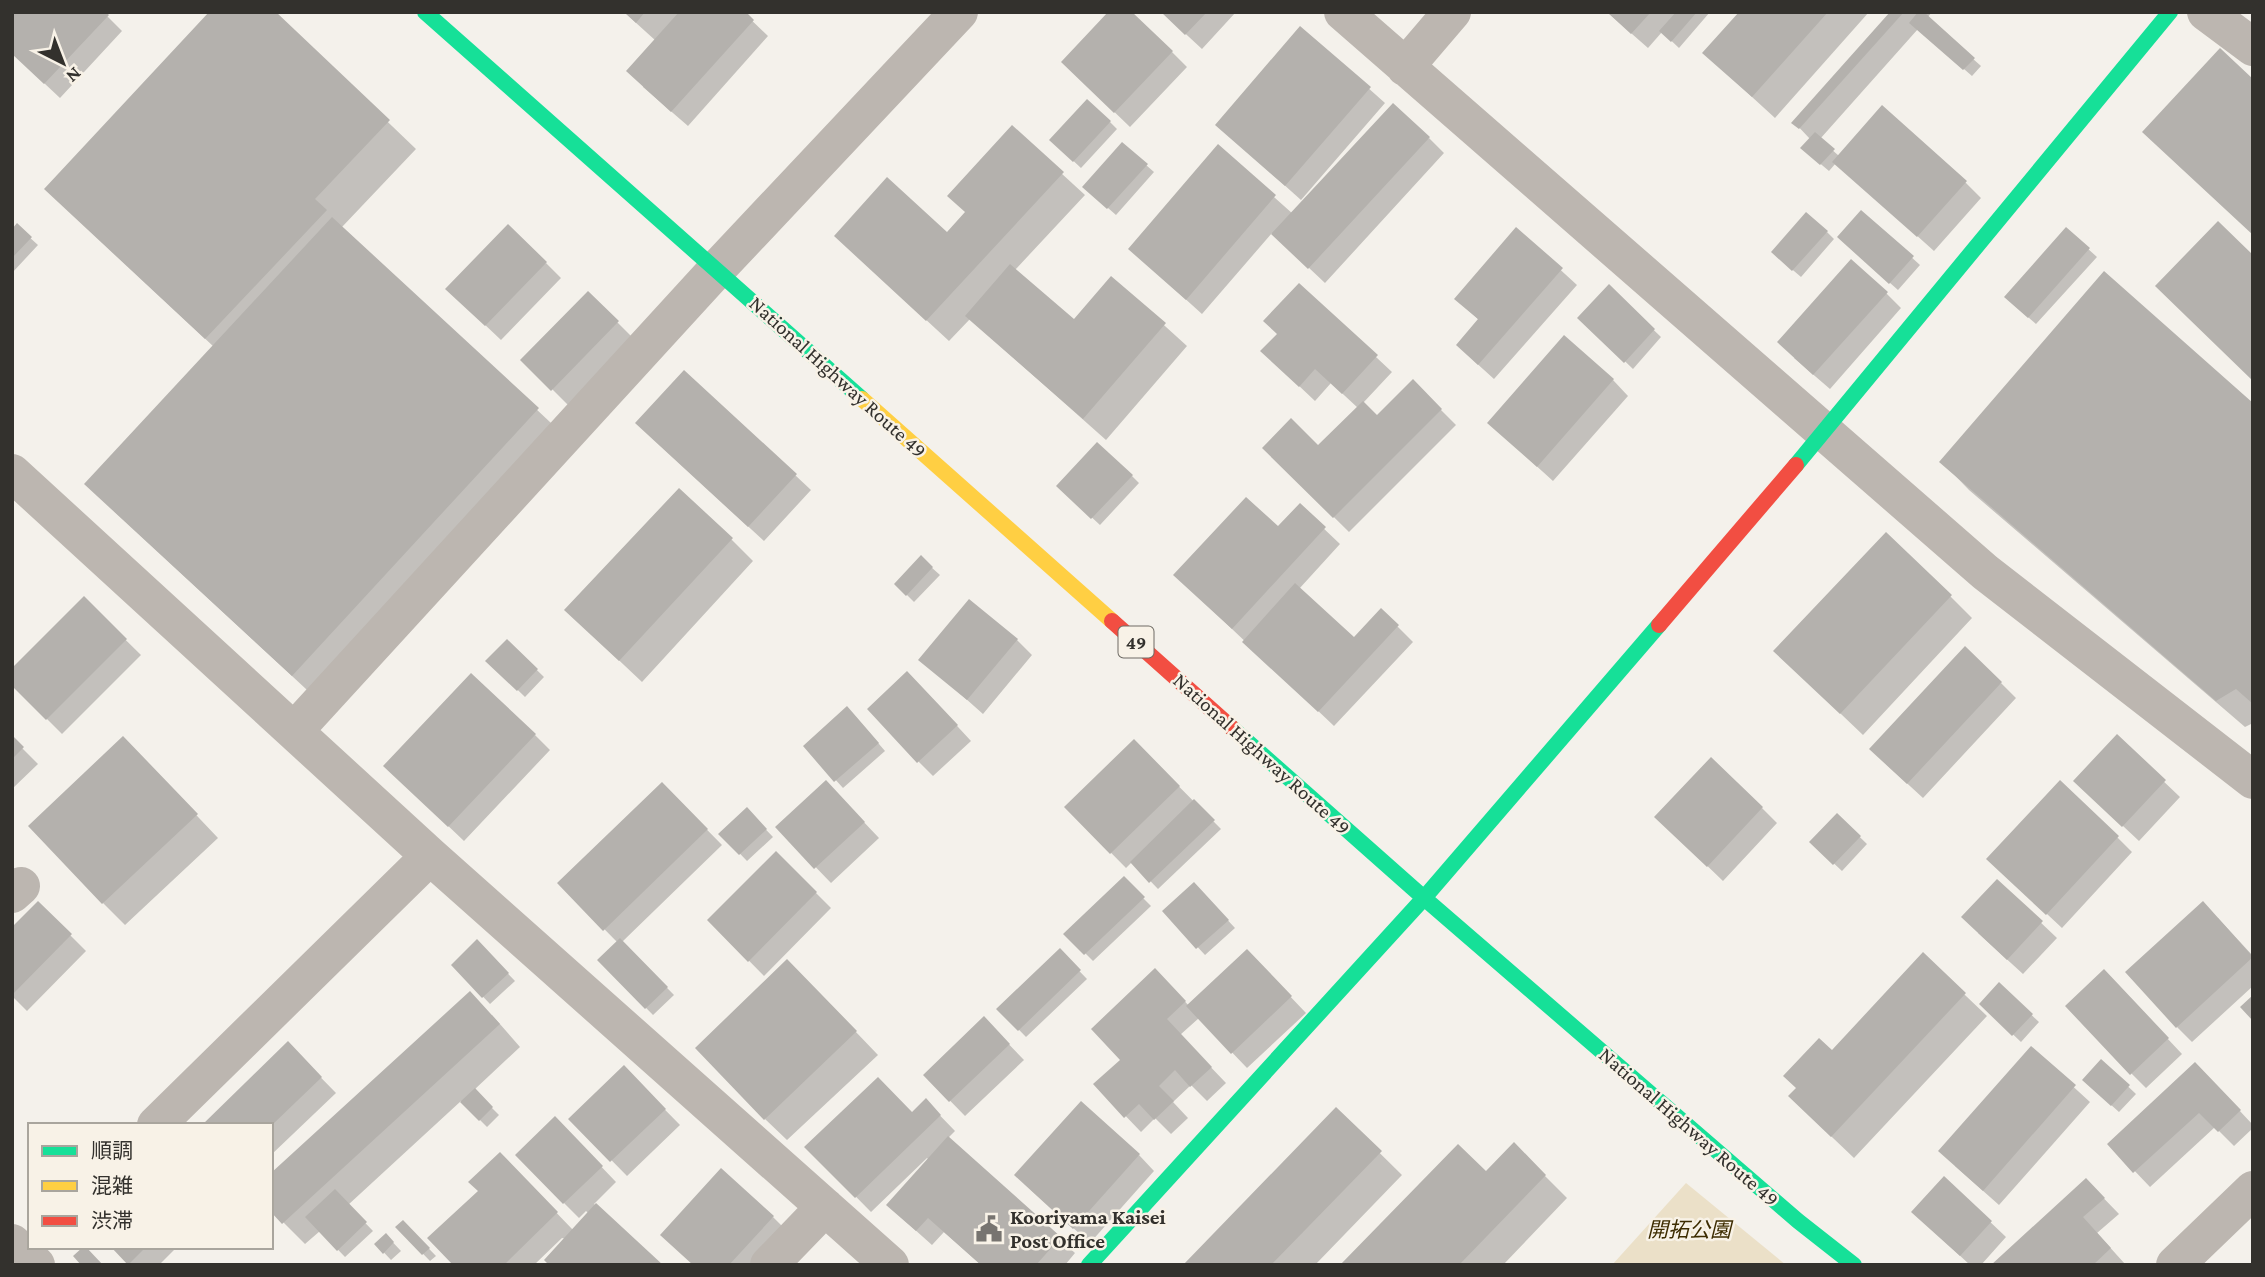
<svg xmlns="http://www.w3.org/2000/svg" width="2265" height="1277" viewBox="0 0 2265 1277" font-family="'Crimson Pro','Noto Sans JP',serif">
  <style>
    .green { fill: #ebe0c8 }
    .shadow { fill: #0003 }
    .building { fill: #b4b1ad }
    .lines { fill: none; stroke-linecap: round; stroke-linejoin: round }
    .street { stroke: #bcb6b0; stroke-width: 38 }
    .fast { stroke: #16e098; stroke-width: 16 }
    .slow { stroke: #ffcf43; stroke-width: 16 }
    .jam { stroke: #f24e42; stroke-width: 16 }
    .labels { text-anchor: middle; stroke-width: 5; stroke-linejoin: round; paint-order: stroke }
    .shield { fill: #f8f2e7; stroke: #6e6b65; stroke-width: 2 }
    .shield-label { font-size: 19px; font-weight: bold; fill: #33312d }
    .street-label { font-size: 21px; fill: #33312d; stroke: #f8f2e7 }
    .poi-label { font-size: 21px; font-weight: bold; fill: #33312d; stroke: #f8f2e7; text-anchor: start }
    .park-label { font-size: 21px; font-style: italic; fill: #3d2c00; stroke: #f8f2e7 }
  </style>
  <rect width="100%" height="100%" fill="#f4f1eb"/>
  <!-- green -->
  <path class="green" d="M 1686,1183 L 1786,1265 L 1612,1265 Z"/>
  <!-- shadow -->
  <path class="shadow" d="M 103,12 L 122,31 L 60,98 L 12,53 Z
    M 273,12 L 416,149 L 342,227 L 566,437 L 320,702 L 114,511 L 214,347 L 74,216 Z
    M 624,12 L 743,12 L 768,36 L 688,126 L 643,87 L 656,41 Z
    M 1162,12 L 1236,12 L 1202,49 Z
    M 1607,12 L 1710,12 L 1679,48 L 1662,32 L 1648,48 Z
    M 1741,12 L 1869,12 L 1775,118 L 1704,53 Z
    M 1892,12 L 1932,12 L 1927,18 L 1981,66 L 1972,76 L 1918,29 L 1820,139 L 1839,156 L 1882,108 L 1966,183 L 1981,198 L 1934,251 L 1836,163 L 1829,171 L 1810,155 L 1810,139 L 1794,122 Z
    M 1301,28 L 1385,103 L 1301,200 L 1217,125 Z
    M 1172,52 L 1187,67 L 1130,127 L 1078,77 Z
    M 1110,122 L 1117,129 L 1081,168 L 1051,140 Z
    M 1012,128 L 1085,195 L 1015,270 L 1074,321 L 1112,278 L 1187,346 L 1106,440 L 970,319 L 949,341 L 858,257 L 947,234 L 967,213 Z
    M 1429,138 L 1444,153 L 1325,283 L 1272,233 L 1202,314 L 1130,249 L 1218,147 L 1293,214 Z
    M 1146,165 L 1154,172 L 1116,215 L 1092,194 Z
    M 1862,212 L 1920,265 L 1898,290 L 1846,244 Z
    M 17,226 L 38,245 L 12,273 L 12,231 Z
    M 2066,229 L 2097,257 L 2036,324 L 2014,305 Z
    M 1517,230 L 1577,285 L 1494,379 L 1473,360 L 1479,320 L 1456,299 Z
    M 1827,232 L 1834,239 L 1801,277 L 1780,259 Z
    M 546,263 L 561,278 L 501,340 L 463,304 Z
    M 1299,285 L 1392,372 L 1363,403 L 1377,417 L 1413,382 L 1456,425 L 1349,532 L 1264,448 L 1318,447 L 1358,408 L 1331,383 L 1315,401 L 1278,366 L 1279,334 Z
    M 1609,287 L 1661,337 L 1633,369 L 1580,318 Z
    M 588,293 L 633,338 L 568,405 L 523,360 Z
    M 1886,293 L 1901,308 L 1830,389 L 1794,358 Z
    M 1613,380 L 1628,396 L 1553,481 L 1489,423 Z
    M 2253,405 L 2253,723 L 2245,727 L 1969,490 L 1942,462 Z
    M 652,438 L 795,475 L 811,490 L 764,541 Z
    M 1132,476 L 1139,483 L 1100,525 L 1058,486 Z
    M 1300,506 L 1340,544 L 1299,589 L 1354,640 L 1381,610 L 1413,642 L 1334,726 L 1191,590 L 1278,528 Z
    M 731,539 L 753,561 L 642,682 L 589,632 Z
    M 921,558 L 940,575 L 914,602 L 896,584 Z
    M 1950,596 L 1972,618 L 1863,735 L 1798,673 Z
    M 84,599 L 141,655 L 62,734 L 12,684 Z
    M 1017,640 L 1032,655 L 983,714 L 921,659 Z
    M 507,641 L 544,677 L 525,697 L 488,661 Z
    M 2001,683 L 2016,698 L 1923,798 L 1886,764 Z
    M 922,688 L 971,741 L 933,776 L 918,761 Z
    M 855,716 L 885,751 L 843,788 L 805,746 Z
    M 535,735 L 550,750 L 464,841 L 401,781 Z
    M 2117,737 L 2180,797 L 2139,841 L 2091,796 Z
    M 12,738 L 38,764 L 12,789 Z
    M 1134,741 L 1221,829 L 1158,889 L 1132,862 L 1126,868 L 1066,807 Z
    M 145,761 L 218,838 L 125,925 L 103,903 Z
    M 662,784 L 722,845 L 622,942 L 674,995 L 653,1015 L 599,960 L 617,942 L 559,883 Z
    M 841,798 L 879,838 L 831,883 L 777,827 Z
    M 1762,808 L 1777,823 L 1723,881 L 1672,832 Z
    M 747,810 L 773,837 L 747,861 L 721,834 Z
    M 1837,815 L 1867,844 L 1842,871 L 1811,842 Z
    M 2117,837 L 2132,852 L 2062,928 L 2004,874 Z
    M 776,853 L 831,908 L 764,976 L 709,920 Z
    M 1124,879 L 1151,906 L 1093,961 L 1066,934 Z
    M 1997,881 L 2057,938 L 2023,974 L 1978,933 Z
    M 1194,884 L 1235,928 L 1205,955 L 1164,911 Z
    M 38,903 L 86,951 L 27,1011 L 12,996 L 12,929 Z
    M 2218,918 L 2253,956 L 2253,986 L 2192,1042 L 2177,1027 Z
    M 477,942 L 515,981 L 490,1004 L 453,965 Z
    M 1060,951 L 1087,979 L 1026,1037 L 999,1009 Z
    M 1923,955 L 1987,1016 L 1854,1158 L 1812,1118 L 1832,1052 Z
    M 1262,967 L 1306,1013 L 1247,1068 L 1199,1018 L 1180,1035 L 1226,1083 L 1207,1101 L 1191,1085 L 1173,1102 L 1188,1118 L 1171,1134 L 1155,1118 L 1141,1132 L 1095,1084 L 1122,1060 L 1171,986 L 1189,1006 Z
    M 809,983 L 878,1055 L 787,1140 L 765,1119 Z
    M 1999,985 L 2039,1022 L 2021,1042 L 1981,1004 Z
    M 2119,987 L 2182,1054 L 2146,1088 L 2131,1073 Z
    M 492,1015 L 520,1047 L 474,1090 L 499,1115 L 487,1127 L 461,1101 L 348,1205 L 373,1231 L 345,1257 L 320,1231 L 305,1244 L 283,1222 Z
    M 999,1034 L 1024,1060 L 965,1116 L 925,1075 Z
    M 288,1044 L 336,1093 L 271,1155 L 271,1125 Z
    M 2031,1048 L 2090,1102 L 1999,1205 L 1955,1166 Z
    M 2101,1061 L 2136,1094 L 2119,1112 L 2091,1087 Z
    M 624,1068 L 680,1125 L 627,1176 L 571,1119 Z
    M 2210,1079 L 2253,1125 L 2253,1128 L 2234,1146 L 2215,1127 L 2150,1187 L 2109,1144 Z
    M 926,1101 L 955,1131 L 948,1138 L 1075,1253 L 1065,1265 L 981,1265 L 944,1232 L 932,1245 L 904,1220 L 929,1160 L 927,1158 L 871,1212 L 807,1147 L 912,1114 Z
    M 1336,1110 L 1402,1175 L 1315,1265 L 1185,1265 Z
    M 570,1134 L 616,1182 L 594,1204 L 661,1265 L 562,1238 L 534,1265 L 455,1265 L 480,1191 L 500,1154 L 573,1230 L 588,1213 L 586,1211 L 579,1218 L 564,1203 Z
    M 1514,1145 L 1567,1198 L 1503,1265 L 1342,1265 L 1486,1173 Z
    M 1139,1155 L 1154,1171 L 1090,1243 L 1031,1190 Z
    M 1944,1178 L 2006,1237 L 1981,1265 L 1970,1265 L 1929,1227 Z
    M 2086,1180 L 2119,1214 L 2097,1233 L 2125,1264 L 1994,1265 Z
    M 773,1217 L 788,1232 L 758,1265 L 694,1265 Z
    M 403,1222 L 436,1256 L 430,1261 L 397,1227 Z
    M 386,1235 L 401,1251 L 391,1260 L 376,1244 Z
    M 113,1247 L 177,1247 L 159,1265 L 130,1265 Z"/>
  <!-- building -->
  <path class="building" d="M 12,12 L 106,12 L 109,15 L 44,84 L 12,54 Z
    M 209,12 L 276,12 L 390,120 L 315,199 L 327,210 L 205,339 L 44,189 Z
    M 624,12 L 645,12 L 636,23 Z
    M 679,12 L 746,12 L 754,20 L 671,112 L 626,71 Z
    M 1108,12 L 1132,12 L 1173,51 L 1114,113 L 1061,62 Z
    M 1161,12 L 1207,12 L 1185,35 Z
    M 1607,12 L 1651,12 L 1631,34 Z
    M 1676,12 L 1697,12 L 1671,42 L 1659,31 Z
    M 1739,12 L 1828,12 L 1752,97 L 1702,53 Z
    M 1890,12 L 1904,12 L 1799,129 L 1791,123 Z
    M 1918,12 L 1924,12 L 1975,58 L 1963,70 L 1909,23 Z
    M 1300,26 L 1371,87 L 1285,186 L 1215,125 Z
    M 2220,48 L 2253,79 L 2253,235 L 2142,132 Z
    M 1087,99 L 1111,121 L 1073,162 L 1049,140 Z
    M 1393,103 L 1430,137 L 1308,269 L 1271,234 Z
    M 1882,105 L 1967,181 L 1917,237 L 1832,162 Z
    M 1012,125 L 1064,172 L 926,321 L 834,236 L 887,177 L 947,232 L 965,212 L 947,196 Z
    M 1815,132 L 1835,149 L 1820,165 L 1800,148 Z
    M 1122,142 L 1148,164 L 1107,209 L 1082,187 Z
    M 1218,144 L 1276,195 L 1186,300 L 1128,249 Z
    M 1861,210 L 1914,256 L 1889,284 L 1837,237 Z
    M 1806,212 L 1828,231 L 1792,271 L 1771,252 Z
    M 332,217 L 539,408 L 292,676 L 84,484 Z
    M 2218,221 L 2253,255 L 2253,381 L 2155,286 Z
    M 17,223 L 32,237 L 12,258 L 12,229 Z
    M 508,224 L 547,262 L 485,326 L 445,289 Z
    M 1516,227 L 1563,268 L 1478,365 L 1456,345 L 1478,319 L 1454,299 Z
    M 2066,227 L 2090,248 L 2028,318 L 2004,297 Z
    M 1851,259 L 1888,292 L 1813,375 L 1777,342 Z
    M 1010,264 L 1074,319 L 1111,276 L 1166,323 L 1083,419 L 965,316 Z
    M 2104,271 L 2253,403 L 2253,704 L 2236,689 L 2216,701 L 1939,462 Z
    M 1299,283 L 1378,355 L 1342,394 L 1315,369 L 1299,387 L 1260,351 L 1277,334 L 1263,321 Z
    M 1609,284 L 1655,329 L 1624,363 L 1577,318 Z
    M 588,291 L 619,321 L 551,391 L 520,360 Z
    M 1564,335 L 1614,379 L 1537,467 L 1487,423 Z
    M 684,370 L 797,474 L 748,527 L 635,423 Z
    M 1413,379 L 1442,409 L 1333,518 L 1262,448 L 1291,418 L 1318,445 L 1363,401 L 1377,415 Z
    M 1097,442 L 1133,475 L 1091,519 L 1056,486 Z
    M 679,488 L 733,538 L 619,661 L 564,610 Z
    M 1246,497 L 1278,526 L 1300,503 L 1326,527 L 1232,629 L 1173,575 Z
    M 1886,532 L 1952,595 L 1840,714 L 1773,651 Z
    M 921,555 L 933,567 L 906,596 L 894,584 Z
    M 1295,583 L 1354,637 L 1381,608 L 1399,625 L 1318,712 L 1242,642 Z
    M 84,596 L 127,639 L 46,720 L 12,686 L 12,668 Z
    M 969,599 L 1018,639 L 967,700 L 918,660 Z
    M 507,639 L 538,669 L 517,691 L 485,661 Z
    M 1965,646 L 2002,682 L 1907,784 L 1869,749 Z
    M 907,671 L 958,725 L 917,763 L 867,709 Z
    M 471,673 L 536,734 L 448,827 L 383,766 Z
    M 847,706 L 879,743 L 834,782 L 803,746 Z
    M 2117,734 L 2166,780 L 2122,827 L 2073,781 Z
    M 12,735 L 24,747 L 12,759 Z
    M 123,736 L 198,814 L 102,904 L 28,826 Z
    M 1134,739 L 1180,786 L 1110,854 L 1064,807 Z
    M 1711,757 L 1763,807 L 1707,867 L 1654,817 Z
    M 826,780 L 865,822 L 814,869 L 775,827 Z
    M 2060,780 L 2119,836 L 2046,915 L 1986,859 Z
    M 662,782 L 708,829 L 603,931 L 557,883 Z
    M 1194,799 L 1215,820 L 1149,883 L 1130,862 Z
    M 747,807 L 767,829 L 739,855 L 718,834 Z
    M 1837,813 L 1861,836 L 1833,865 L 1809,842 Z
    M 776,851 L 817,892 L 748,962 L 707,920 Z
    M 1124,876 L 1145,897 L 1084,955 L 1063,934 Z
    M 1997,879 L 2043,921 L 2007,960 L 1961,917 Z
    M 1194,882 L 1229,920 L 1196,949 L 1162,911 Z
    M 38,901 L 72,934 L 12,995 L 12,927 Z
    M 2203,901 L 2253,957 L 2176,1028 L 2125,972 Z
    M 620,938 L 668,987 L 645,1009 L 597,960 Z
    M 477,939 L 509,973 L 482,998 L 451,965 Z
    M 1060,948 L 1081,970 L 1018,1031 L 996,1009 Z
    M 1247,949 L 1292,996 L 1231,1054 L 1186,1006 Z
    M 1923,952 L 1966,993 L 1831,1137 L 1788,1096 L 1796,1088 L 1783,1076 L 1819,1038 L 1832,1050 Z
    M 787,959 L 857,1031 L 764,1120 L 695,1048 Z
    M 1155,968 L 1186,1001 L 1167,1019 L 1212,1067 L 1190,1087 L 1175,1070 L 1159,1086 L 1174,1101 L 1154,1120 L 1139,1104 L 1124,1118 L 1093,1084 L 1120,1060 L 1091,1029 Z
    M 2104,969 L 2169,1038 L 2130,1075 L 2065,1006 Z
    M 1999,982 L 2033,1014 L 2012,1036 L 1979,1004 Z
    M 470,991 L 500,1024 L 282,1224 L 271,1212 L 271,1173 Z
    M 2253,995 L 2253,1021 L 2240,1007 Z
    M 984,1016 L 1010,1044 L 949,1102 L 923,1075 Z
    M 288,1041 L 322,1077 L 272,1125 L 202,1125 Z
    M 2031,1046 L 2076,1085 L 1983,1191 L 1938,1151 Z
    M 2101,1059 L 2130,1085 L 2111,1106 L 2082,1080 Z
    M 2195,1062 L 2241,1110 L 2218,1132 L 2199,1113 L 2133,1173 L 2107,1144 Z
    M 624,1065 L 666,1109 L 610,1162 L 568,1119 Z
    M 878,1077 L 912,1112 L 926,1098 L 941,1115 L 855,1198 L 804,1147 Z
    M 475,1088 L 493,1107 L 479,1121 L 460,1102 Z
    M 1081,1101 L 1140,1154 L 1073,1229 L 1014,1175 Z
    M 1336,1107 L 1382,1151 L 1271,1265 L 1183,1265 Z
    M 555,1116 L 603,1166 L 563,1204 L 515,1155 Z
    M 948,1136 L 1061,1237 L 1036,1265 L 981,1265 L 928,1218 L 916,1231 L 886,1205 Z
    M 1514,1142 L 1546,1175 L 1459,1265 L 1340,1265 L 1458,1144 L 1486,1171 Z
    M 500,1152 L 558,1212 L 504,1265 L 453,1265 L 427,1238 L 478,1191 L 468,1182 Z
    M 721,1168 L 774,1216 L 729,1265 L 693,1265 L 660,1235 Z
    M 1944,1176 L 1992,1221 L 1960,1256 L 1911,1212 Z
    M 2086,1178 L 2105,1198 L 2083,1217 L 2111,1248 L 2093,1265 L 1991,1265 Z
    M 335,1189 L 367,1222 L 337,1251 L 305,1217 Z
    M 596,1203 L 663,1265 L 549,1265 L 544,1260 Z
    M 403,1220 L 430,1248 L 422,1255 L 395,1227 Z
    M 386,1233 L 394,1242 L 383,1254 L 374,1244 Z
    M 83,1247 L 86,1247 L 103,1265 L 81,1265 L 73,1256 Z
    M 111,1247 L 146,1247 L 128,1265 Z"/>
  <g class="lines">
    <!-- street -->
    <path class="street" d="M 1343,12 L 1985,572 L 2253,780
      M 2206,12 L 2253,47
      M 1405,67 L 1452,12
      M 12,473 L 430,856 L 890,1265
      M 295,730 L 717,269 L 959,12
      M 12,894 L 21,886
      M 156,1125 L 430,856
      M 12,1243 L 36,1265
      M 769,1265 L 825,1207
      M 2175,1265 L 2253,1190"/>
    <!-- fast -->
    <path class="fast" d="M 425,12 L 862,399
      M 1796,465 L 2170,12
      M 1232,728 L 1424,898 L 1798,1221 L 1854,1265
      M 1089,1265 L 1424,898 L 1659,625"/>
    <!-- slow -->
    <path class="slow" d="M 862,399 L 1112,621"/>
    <!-- jam -->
    <path class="jam" d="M 1112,621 L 1232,728
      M 1659,625 L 1796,465"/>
  </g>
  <!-- icons -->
  <defs>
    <g id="civic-bare" transform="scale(2.1)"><path d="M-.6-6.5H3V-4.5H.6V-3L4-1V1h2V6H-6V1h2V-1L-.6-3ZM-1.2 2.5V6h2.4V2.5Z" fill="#777470" stroke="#f8f2e7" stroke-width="2.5" paint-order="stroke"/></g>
  </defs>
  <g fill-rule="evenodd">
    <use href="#civic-bare" x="989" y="1229"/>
  </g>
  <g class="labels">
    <!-- shield labels -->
    <rect class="shield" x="1118.5" y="626.5" width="35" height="31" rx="5"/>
    <g class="shield-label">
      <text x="1136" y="649">49</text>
    </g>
    <!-- street labels -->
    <g class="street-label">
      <text transform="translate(838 377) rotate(42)" y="7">National Highway Route 49</text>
      <text transform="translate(1262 754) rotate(42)" y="7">National Highway Route 49</text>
      <text transform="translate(1689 1127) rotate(41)" y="7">National Highway Route 49</text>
    </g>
    <!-- poi labels -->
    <g class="poi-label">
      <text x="1010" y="1224">Kooriyama Kaisei<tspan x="1010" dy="24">Post Office</tspan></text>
    </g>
    <!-- park labels -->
    <g class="park-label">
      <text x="1689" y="1237">開拓公園</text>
    </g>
  </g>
  <!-- border -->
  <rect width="2265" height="1277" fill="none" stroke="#33312d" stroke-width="28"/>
  <!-- legend -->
  <rect x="28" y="1123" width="245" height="126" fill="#f8f2e7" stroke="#a9a59d" stroke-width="2"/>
  <rect x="42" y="1146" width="35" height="10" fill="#16e098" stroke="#a9a59d" stroke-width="2"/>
  <text x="91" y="1158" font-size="21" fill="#33312d">順調</text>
  <rect x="42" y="1181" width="35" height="10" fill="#ffcf43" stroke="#a9a59d" stroke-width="2"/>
  <text x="91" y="1193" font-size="21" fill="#33312d">混雑</text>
  <rect x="42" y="1216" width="35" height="10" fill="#f24e42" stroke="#a9a59d" stroke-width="2"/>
  <text x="91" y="1228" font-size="21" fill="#33312d">渋滞</text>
  <!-- north arrow -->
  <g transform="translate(63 63) rotate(138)" stroke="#f8f2e7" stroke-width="5" paint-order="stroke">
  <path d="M0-5L12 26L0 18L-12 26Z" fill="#33312d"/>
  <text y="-10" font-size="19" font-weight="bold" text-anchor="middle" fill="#33312d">N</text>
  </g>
</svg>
